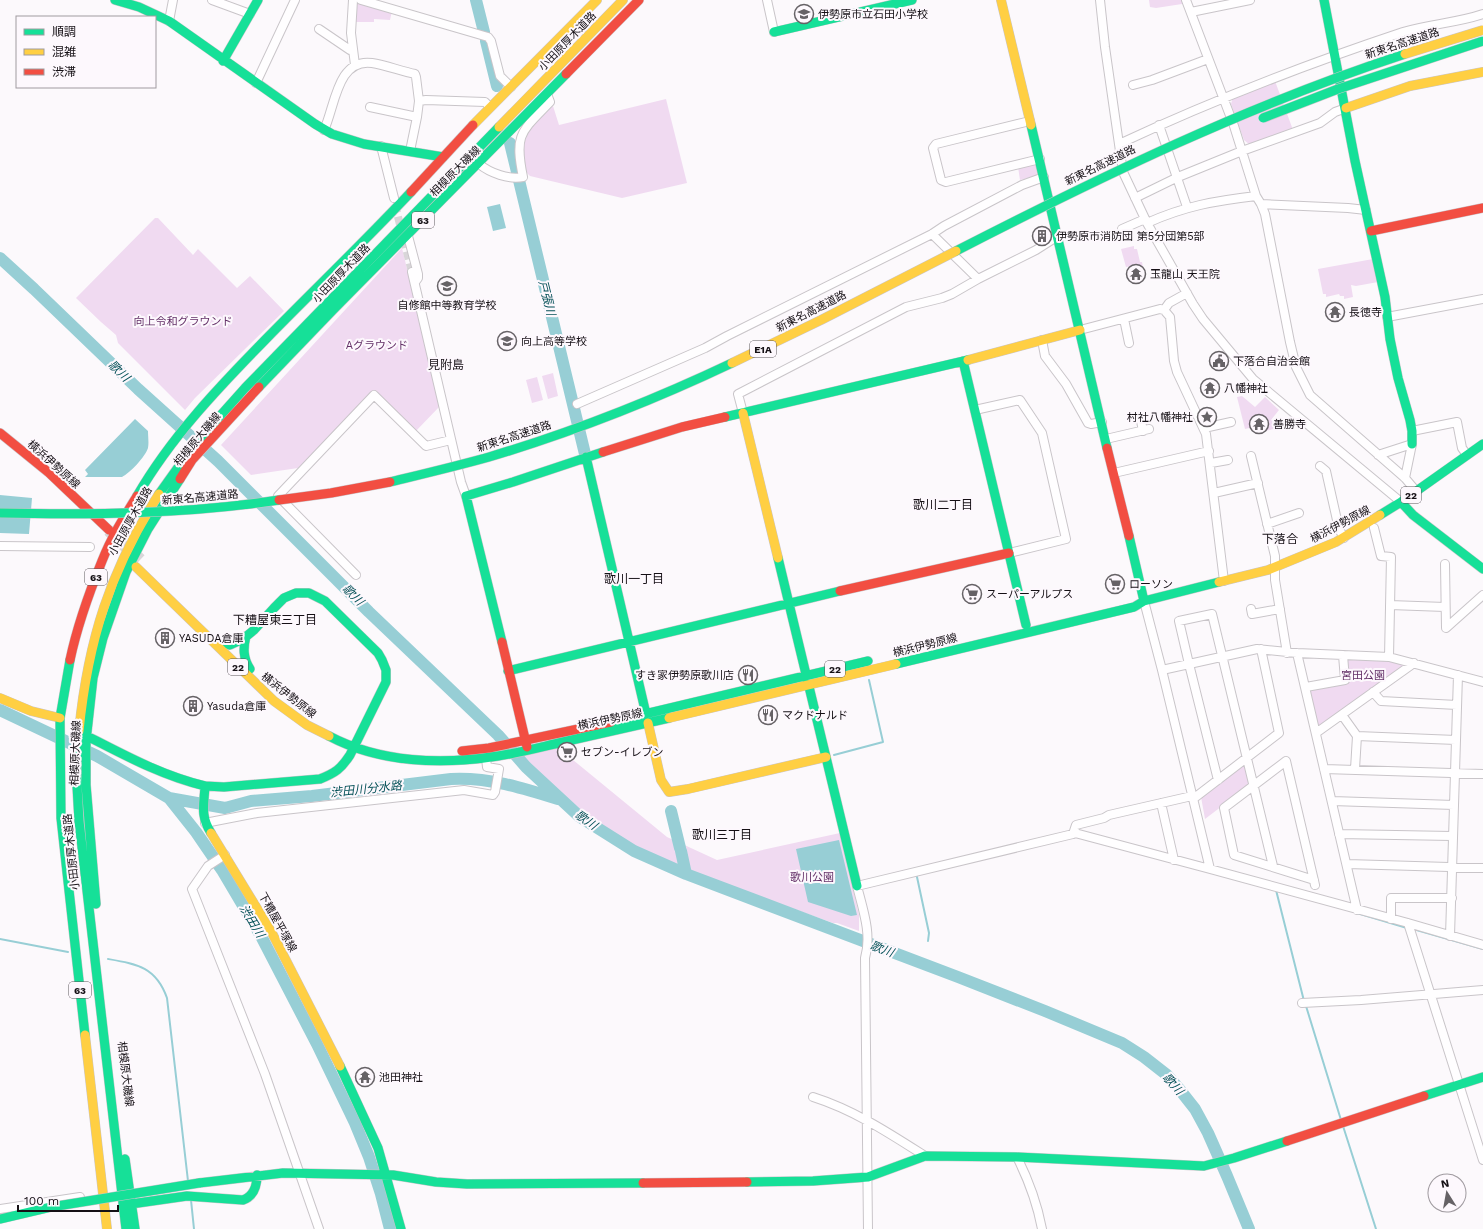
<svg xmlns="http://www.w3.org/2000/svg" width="1483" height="1229" viewBox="0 0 1483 1229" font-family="'Work Sans','Noto Sans JP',sans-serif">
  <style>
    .green { fill: #f0daf1 }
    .water { fill: #97ced5 }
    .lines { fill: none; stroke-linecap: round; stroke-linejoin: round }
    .stream { stroke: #97ced5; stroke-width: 2 }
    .river { stroke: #97ced5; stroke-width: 12 }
    .street-tunnel { stroke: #d9d6d9; stroke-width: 8; stroke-dasharray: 8 4; stroke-linecap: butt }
    .primary-tunnel { stroke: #d9d6d9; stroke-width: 13; stroke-dasharray: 13 6; stroke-linecap: butt }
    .street-casing { stroke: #c9c5c9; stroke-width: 10 }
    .fast-casing { stroke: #c9c5c9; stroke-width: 10 }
    .slow-casing { stroke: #c9c5c9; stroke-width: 10 }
    .jam-casing { stroke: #c9c5c9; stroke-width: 10 }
    .street { stroke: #fffeff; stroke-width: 8 }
    .fast { stroke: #16e098; stroke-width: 9 }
    .slow { stroke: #ffcf43; stroke-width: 9 }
    .jam { stroke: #f24e42; stroke-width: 9 }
    .fast-bridge-casing { stroke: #c9c5c9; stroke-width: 10; stroke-linecap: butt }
    .slow-bridge-casing { stroke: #c9c5c9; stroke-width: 10; stroke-linecap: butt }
    .jam-bridge-casing { stroke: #c9c5c9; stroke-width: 10; stroke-linecap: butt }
    .fast-bridge { stroke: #16e098; stroke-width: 9 }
    .slow-bridge { stroke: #ffcf43; stroke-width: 9 }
    .jam-bridge { stroke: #f24e42; stroke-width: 9 }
    .labels { text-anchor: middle; stroke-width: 4; stroke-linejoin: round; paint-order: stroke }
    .shield { fill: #fdf8fd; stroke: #5b565b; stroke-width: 1 }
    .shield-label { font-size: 10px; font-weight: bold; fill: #151015 }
    .poi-label { font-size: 11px; fill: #151015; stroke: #fdf8fd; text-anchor: start }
    .street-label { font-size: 11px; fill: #151015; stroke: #fdf8fd }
    .park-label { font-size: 11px; fill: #632f67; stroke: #fdf8fd }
    .water-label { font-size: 12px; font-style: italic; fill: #045057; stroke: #fdf8fd }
    .neighbourhood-label { font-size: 12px; fill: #151015; stroke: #fdf8fd }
  </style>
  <rect width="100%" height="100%" fill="#fcf9fc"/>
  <!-- green -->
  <path class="green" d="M 1149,0 L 1182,0 L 1183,3 L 1182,4 L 1156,8 L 1150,7 Z
    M 355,1 L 392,11 L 390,20 L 374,19 L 374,22 L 355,22 Z
    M 1275,81 L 1293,130 L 1250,145 L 1244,140 L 1231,104 L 1233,97 Z
    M 666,99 L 687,183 L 622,198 L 530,176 C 525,172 523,165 523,159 C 521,133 537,122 553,106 L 559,125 Z
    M 1035,163 L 1039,173 L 1033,177 L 1020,180 L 1018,167 Z
    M 155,218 L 158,218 L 193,255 L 198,249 L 237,288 L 250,276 L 284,311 L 195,398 L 185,410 L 118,343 L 116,335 L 101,322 L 76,298 Z
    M 1134,246 L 1134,249 L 1137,249 L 1140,262 L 1142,262 L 1144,273 L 1134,275 L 1132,266 L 1126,267 L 1121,249 Z
    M 402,248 L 440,406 L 415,432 L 374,392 L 298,468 L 251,475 L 221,445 Z
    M 1373,259 L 1378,282 L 1356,286 L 1351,285 L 1353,297 L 1344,299 L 1344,296 L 1340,296 L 1339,294 L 1326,297 L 1326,294 L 1323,294 L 1318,269 Z
    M 553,373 L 558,396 L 548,399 L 542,376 Z
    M 537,377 L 543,400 L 532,403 L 526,380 Z
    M 1242,396 L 1255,407 L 1265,397 L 1279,410 L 1271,420 L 1273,422 L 1274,429 L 1255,433 L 1254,427 L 1245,429 L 1237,397 Z
    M 1345,657 L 1403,662 L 1403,666 L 1320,727 L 1317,726 L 1308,690 L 1346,681 Z
    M 561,747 L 567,755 L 667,837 L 717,860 L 840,833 L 859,915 L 859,931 L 837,923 L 833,923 L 683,869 L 637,848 L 609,833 L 598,825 L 522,758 L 523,756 Z
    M 1245,762 L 1251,784 L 1205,819 L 1201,797 Z"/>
  <!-- water -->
  <path class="water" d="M 500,204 L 506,228 L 493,231 L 487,207 Z
    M 135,419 L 148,431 C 148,436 149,443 148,448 C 145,457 130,473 122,477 L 85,477 L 88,474 L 85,470 Z
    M 0,495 L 32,498 L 29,534 L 0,533 Z
    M 839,840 L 857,915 L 851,916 L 808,902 L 796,849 Z"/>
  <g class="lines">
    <!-- stream -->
    <path class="stream" d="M 834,755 L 883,742 L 869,680
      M 917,877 L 929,933 L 928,941
      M 1276,890 L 1304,1001
      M 1357,913 L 1407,928
      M 1413,929 L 1483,949
      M 0,939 L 68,952
      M 108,959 C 137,964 156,967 167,998 L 188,1181
      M 1306,1006 L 1341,1120
      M 1343,1126 L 1376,1229
      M 191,1200 L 194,1229"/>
    <!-- river -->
    <path class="river" d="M 476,0 L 484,32
      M 486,41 L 497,86
      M 510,143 L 585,454
      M 0,258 L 34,289 L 138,389 L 218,461 L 369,612 L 498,735 L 526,767 L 580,817 L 634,851 L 686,874 L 958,977 L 1045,1011 L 1122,1043 L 1144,1057 L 1167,1075 L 1180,1090 L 1195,1109 L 1208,1133 L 1227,1176 L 1249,1229
      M 0,710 L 97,756 L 169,798 L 196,832 L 222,870 L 261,936 L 317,1044 L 355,1123 L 369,1157 L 381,1194 L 390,1229
      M 169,798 L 225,808 L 251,801 L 312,796 L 451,779 C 488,777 523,788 558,799
      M 671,811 L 680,848
      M 681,851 L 686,874"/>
    <!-- street-tunnel -->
    <path class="street-tunnel" d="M 395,205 L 412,272"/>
    <!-- primary-tunnel -->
    <path class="primary-tunnel" d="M 109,530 L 140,560"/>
    <!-- street casing -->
    <g class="street-casing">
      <path id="street" d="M 212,0 L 250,14
        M 353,0 L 351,33 L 355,65
        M 361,0 L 488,37 L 491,41 L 500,76 L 511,87
        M 767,0 L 774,32
        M 1100,0 L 1105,47 L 1123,172 L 1147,223 L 1193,304 L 1203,319 L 1253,379 L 1401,502
        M 1186,0 L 1234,126 L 1256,196 L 1261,204 L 1265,214 L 1290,342 L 1296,367 L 1310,395 L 1405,478 L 1416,491
        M 1191,12 L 1250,0
        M 169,21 L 173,0
        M 319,29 L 350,50 L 353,50
        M 256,83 L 295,0
        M 1133,85 L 1152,80 L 1208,59
        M 419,101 L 426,100 L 485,102 L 490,107
        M 370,107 L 417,117
        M 1030,121 L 936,144 L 933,148 L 941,180 L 946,182 L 1040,159
        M 1159,125 L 1187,207
        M 324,130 C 335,107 337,58 372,63 C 385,65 401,71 415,74 L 416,77 L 419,101 L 417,117 L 410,151
        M 1119,144 C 1211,101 1307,64 1403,32 C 1429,24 1457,23 1483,14
        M 381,146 L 394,198
        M 479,164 C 490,173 509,180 523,177 C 514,134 521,132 550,102 L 547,94
        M 1135,198 L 1178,177 L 1242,151 L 1320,123 L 1335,112 L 1346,108
        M 1261,204 L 1348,208 L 1366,210
        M 1147,223 C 1185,206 1214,201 1256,196
        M 1122,229 L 1145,219
        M 932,234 L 978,279
        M 408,236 L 418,274 L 418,278 L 415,282
        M 412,272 L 461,482 L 466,496
        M 1164,310 L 1169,303 L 1187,293
        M 1387,317 L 1483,299
        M 1124,319 L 1129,343
        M 1080,330 L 1160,309 L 1164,310 L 1170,317 L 1174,361 L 1177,372 L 1206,434 L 1224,581
        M 1042,340 L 1045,356 L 1066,384 L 1088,423 L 1091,424 L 1102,422
        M 577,404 L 705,348 L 727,336 L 932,234 L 944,226 L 1022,185 L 1044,177
        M 975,410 L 1020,400 L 1042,433 L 1066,539 L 1009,553
        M 743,413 L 738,394 L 740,393 L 906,307 L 942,298 L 952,294 L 978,279 L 1036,250 L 1058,236
        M 1141,421 L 1143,431
        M 1204,428 L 1231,422
        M 1412,431 L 1457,422 L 1462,448 L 1467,455
        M 1106,439 L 1149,429
        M 1378,455 L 1412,444 L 1405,478
        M 1251,456 L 1275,556 L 1275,580 L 1287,653
        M 1211,463 L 1228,460
        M 1320,466 L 1326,471 L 1339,529 L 1344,538
        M 1114,473 L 1209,451
        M 1214,493 L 1258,483
        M 1267,524 L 1299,513
        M 1374,528 L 1381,556 L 1391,557 L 1389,657
        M 0,546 L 90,547
        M 1445,564 L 1446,628 L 1483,595
        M 356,575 L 278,496 L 374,395 L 426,446 L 451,440
        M 1144,601 L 1162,670 L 1210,869 L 1408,923 L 1483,945
        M 1390,605 L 1445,607
        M 1251,609 L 1252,614 L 1280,609
        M 1297,653 L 1357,910
        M 1162,670 L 1257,649 L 1297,653 L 1389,657 L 1483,682
        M 1306,687 L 1345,680 L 1343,655
        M 1373,692 L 1381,701 L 1457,705
        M 1342,715 L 1357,736 L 1355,769
        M 1316,733 L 1414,663
        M 1357,736 L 1456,740
        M 1324,769 L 1483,774
        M 1218,780 L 1189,664 L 1179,621 L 1212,614 L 1273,866
        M 1193,799 L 1279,733 L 1261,649
        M 1332,801 L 1454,805
        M 1161,803 L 1174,860
        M 205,823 L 257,813 L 464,790 L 493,795 L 495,792 L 499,769 L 487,767 L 486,758
        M 1073,834 L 1075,833 L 1210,869
        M 1339,834 L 1452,836
        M 225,855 L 208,866 L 192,889 L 265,1074 L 319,1229
        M 1347,864 L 1483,868
        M 1314,880 L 1234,855 L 1224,808 L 1286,761 L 1315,885
        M 1391,919 L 1391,898 L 1452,898
        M 1408,923 L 1483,1160
        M 1450,936 L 1458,675
        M 1302,1003 L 1361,1000 L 1483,990
        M 813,1097 C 854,1110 889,1133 925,1156
        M 1017,1157 C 1029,1181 1037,1202 1042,1229
        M 0,1209 L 80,1197
        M 868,1229 L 865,958 C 872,934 863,910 857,886 L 1073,834 L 1076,825 L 1104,818 L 1109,815 L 1192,796"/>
    </g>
    <!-- fast casing -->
    <g class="fast-casing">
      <path id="fast" d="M 115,0 L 139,7 L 169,21 L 315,124 L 332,134 L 364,144 L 443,157
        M 1324,0 L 1355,161 L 1385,297 L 1390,339 L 1398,378 L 1410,420 L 1412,431 L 1412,444
        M 774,32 L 912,0
        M 223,61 L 258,0
        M 1031,125 L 1107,448
        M 963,361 L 1026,625
        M 259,387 L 333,310 L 566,74
        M 725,417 L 968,360
        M 586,457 L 646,714
        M 159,494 L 194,445 L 245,388 L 499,127
        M 137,496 C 171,437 219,387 266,339 C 314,290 364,242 411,192
        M 1401,502 L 1413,515 L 1483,569
        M 1380,515 L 1401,502 L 1483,444
        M 1129,536 L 1144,601
        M 778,558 L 857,886
        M 246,636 C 243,648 243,658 250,669
        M 502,642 L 466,496 L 513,482 L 603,452
        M 70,660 L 60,718 L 61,818 L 85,1035
        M 896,664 L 1134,607 L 1144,601 L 1219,582
        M 508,671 L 840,591
        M 611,722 L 868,661
        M 79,731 L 76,768 L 79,821 L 126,1229
        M 87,736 C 126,756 163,776 205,786
        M 329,736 C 380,763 442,765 498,756 C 519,753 541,747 563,742 C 598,734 634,726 669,718
        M 211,833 C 200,815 204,805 205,786 L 224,787 L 320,779 C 335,773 341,769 350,755 L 386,682 L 386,670 L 382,660 L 378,653 L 325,601 L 309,593 L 296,593 L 284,598 L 274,608 L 254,630 L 243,639 L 230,645 L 222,642
        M 96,904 L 86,785 L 86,741 L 93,678 L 103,638 L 126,572 L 148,529 L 180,479
        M 340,1066 L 378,1148 L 401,1229
        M 1424,1096 L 1483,1077
        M 125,1159 L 135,1229
        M 747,1182 L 813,1181 L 868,1177 L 925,1156 L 1017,1157 L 1204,1166 L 1234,1158 L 1287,1141
        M 199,1183 L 283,1173 L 393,1175 L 436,1182 L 467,1184 L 643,1183
        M 131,1204 L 187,1196 L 243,1200 C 254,1196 257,1186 257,1175
        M 0,1219 L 51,1207"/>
    </g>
    <!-- slow casing -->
    <g class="slow-casing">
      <path id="slow" d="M 1001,0 L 1031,125
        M 1346,108 L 1410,86 L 1483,72
        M 473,125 L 597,0
        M 499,127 L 623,0
        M 968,360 L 1080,330
        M 743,413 L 778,558
        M 136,567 L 274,701 L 307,725 L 329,736
        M 1219,582 L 1268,570 L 1336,542 L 1380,515
        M 0,698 L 31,711 L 60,718
        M 669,718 L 896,664
        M 648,723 L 661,780 L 669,792 L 688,789 L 826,757
        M 79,731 C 88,640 110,571 159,494
        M 211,833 L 272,933 L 340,1066
        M 85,1035 L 107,1229"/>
    </g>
    <!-- jam casing -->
    <g class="jam-casing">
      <path id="jam" d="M 566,74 L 639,0
        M 411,192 L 473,125
        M 1371,231 L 1483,208
        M 0,433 L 48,472 L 109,530
        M 1107,448 L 1129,536
        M 603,452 L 682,427 L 725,417
        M 180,479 L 192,460 L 259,387
        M 840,591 L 1009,553
        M 502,642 L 527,747
        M 70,660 C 77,627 89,593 102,561 C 111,538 124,517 137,496
        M 462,751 L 489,748 L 611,722
        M 1287,1141 L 1424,1096
        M 643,1183 L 747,1182"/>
    </g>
    <!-- street -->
    <use href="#street" class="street"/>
    <!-- fast -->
    <use href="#fast" class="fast"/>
    <!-- slow -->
    <use href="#slow" class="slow"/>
    <!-- jam -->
    <use href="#jam" class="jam"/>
    <!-- fast-bridge casing -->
    <g class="fast-bridge-casing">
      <path id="fast-bridge" d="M 1263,118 L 1338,89 L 1483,41
        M 956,251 C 1102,176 1249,105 1405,54
        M 390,482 C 423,474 457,466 489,457 C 573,432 654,400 732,363
        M 0,513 C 93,515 187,514 279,500
        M 51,1207 L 199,1183"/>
    </g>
    <!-- slow-bridge casing -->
    <g class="slow-bridge-casing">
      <path id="slow-bridge" d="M 1405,54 L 1483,30
        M 732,363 L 821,320 L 956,251"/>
    </g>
    <!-- jam-bridge casing -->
    <g class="jam-bridge-casing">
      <path id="jam-bridge" d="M 279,500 L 331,493 L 390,482"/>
    </g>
    <!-- fast-bridge -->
    <use href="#fast-bridge" class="fast-bridge"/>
    <!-- slow-bridge -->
    <use href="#slow-bridge" class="slow-bridge"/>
    <!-- jam-bridge -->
    <use href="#jam-bridge" class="jam-bridge"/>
  </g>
  <!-- icons -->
  <defs>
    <g id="school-ring" transform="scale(1)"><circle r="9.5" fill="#fdf8fd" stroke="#666266" stroke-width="1.5"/><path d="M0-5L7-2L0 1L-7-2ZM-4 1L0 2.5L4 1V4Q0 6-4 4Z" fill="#666266"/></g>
    <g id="building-ring" transform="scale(1)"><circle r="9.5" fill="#fdf8fd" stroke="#666266" stroke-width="1.5"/><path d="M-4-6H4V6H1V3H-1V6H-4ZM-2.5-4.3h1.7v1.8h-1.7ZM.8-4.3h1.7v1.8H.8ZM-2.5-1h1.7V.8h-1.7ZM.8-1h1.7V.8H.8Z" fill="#666266"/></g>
    <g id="temple-ring" transform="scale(1)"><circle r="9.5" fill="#fdf8fd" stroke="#666266" stroke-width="1.5"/><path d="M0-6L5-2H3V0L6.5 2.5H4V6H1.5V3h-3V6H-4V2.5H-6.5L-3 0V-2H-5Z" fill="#666266"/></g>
    <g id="civic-ring" transform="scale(1)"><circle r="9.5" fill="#fdf8fd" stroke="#666266" stroke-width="1.5"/><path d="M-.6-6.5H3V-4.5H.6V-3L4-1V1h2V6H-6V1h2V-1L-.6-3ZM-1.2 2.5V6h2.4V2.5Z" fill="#666266"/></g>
    <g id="sight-ring" transform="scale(1)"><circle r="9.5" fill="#fdf8fd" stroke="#666266" stroke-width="1.5"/><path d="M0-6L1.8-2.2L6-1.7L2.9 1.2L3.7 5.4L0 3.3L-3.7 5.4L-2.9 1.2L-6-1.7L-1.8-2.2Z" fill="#666266"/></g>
    <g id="supermarket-ring" transform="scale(1)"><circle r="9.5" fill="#fdf8fd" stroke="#666266" stroke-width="1.5"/><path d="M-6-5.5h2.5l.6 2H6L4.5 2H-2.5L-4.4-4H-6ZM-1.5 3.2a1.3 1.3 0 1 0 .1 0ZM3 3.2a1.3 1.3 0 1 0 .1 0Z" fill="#666266"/></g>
    <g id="restaurant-ring" transform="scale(1)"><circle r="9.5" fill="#fdf8fd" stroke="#666266" stroke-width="1.5"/><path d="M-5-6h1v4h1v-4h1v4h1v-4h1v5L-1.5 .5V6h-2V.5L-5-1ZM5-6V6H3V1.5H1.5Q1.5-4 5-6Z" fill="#666266"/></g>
  </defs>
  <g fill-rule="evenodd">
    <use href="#school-ring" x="804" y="14"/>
    <use href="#building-ring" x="1042" y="236"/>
    <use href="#temple-ring" x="1136" y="274"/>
    <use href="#school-ring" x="447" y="286"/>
    <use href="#temple-ring" x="1335" y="312"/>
    <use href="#school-ring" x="507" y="341"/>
    <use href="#civic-ring" x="1219" y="361"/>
    <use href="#temple-ring" x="1210" y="388"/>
    <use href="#sight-ring" x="1207" y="417"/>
    <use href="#temple-ring" x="1259" y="424"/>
    <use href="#supermarket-ring" x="1115" y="584"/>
    <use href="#supermarket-ring" x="972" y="594"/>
    <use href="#building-ring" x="165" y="638"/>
    <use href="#restaurant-ring" x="748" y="675"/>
    <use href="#building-ring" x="193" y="706"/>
    <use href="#restaurant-ring" x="768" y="715"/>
    <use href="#supermarket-ring" x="567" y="752"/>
    <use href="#temple-ring" x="365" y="1077"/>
  </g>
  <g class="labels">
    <!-- shield labels -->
    <g class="shield">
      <rect x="412" y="212" width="22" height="16" rx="3"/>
      <rect x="750" y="341" width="26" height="16" rx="3"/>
      <rect x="1401" y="487" width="20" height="16" rx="3"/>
      <rect x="85" y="569" width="22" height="16" rx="3"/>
      <rect x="228" y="659" width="20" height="16" rx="3"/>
      <rect x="825" y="661" width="20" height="16" rx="3"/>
      <rect x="69" y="982" width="22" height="16" rx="3"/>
    </g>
    <g class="shield-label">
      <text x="423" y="224">63</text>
      <text x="763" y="353">E1A</text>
      <text x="1411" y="499">22</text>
      <text x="96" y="581">63</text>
      <text x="238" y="671">22</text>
      <text x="835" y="673">22</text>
      <text x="80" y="994">63</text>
    </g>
    <!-- poi labels -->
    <g class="poi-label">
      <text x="818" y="18">伊勢原市立石田小学校</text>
      <text x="1056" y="240">伊勢原市消防団 第5分団第5部</text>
      <text x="1150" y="278">玉龍山 天王院</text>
      <text x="447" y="309" text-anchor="middle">自修館中等教育学校</text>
      <text x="1349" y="316">長徳寺</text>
      <text x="521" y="345">向上高等学校</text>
      <text x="1233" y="365">下落合自治会館</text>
      <text x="1224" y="392">八幡神社</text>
      <text x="1193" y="421" text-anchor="end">村社八幡神社</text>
      <text x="1273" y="428">善勝寺</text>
      <text x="1129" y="588">ローソン</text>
      <text x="986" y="598">スーパーアルプス</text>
      <text x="179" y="642">YASUDA倉庫</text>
      <text x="734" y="679" text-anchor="end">すき家伊勢原歌川店</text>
      <text x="207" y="710">Yasuda倉庫</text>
      <text x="782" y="719">マクドナルド</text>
      <text x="581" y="756">セブン-イレブン</text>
      <text x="379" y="1081">池田神社</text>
    </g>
    <!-- street labels -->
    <g class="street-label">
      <text transform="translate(567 41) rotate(-46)" y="4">小田原厚木道路</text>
      <text transform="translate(1402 43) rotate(-18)" y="4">新東名高速道路</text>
      <text transform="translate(1100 165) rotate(-26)" y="4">新東名高速道路</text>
      <text transform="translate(455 171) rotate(-45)" y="4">相模原大磯線</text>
      <text transform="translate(341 273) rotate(-46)" y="4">小田原厚木道路</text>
      <text transform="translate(811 311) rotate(-27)" y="4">新東名高速道路</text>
      <text transform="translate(514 436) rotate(-18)" y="4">新東名高速道路</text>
      <text transform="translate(197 439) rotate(-50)" y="4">相模原大磯線</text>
      <text transform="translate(54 464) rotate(42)" y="4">横浜伊勢原線</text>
      <text transform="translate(200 497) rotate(-5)" y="4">新東名高速道路</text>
      <text transform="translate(130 521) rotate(-61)" y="4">小田原厚木道路</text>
      <text transform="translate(1340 524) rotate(-28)" y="4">横浜伊勢原線</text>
      <text transform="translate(925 645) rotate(-14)" y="4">横浜伊勢原線</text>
      <text transform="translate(289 695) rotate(38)" y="4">横浜伊勢原線</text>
      <text transform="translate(610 719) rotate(-12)" y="4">横浜伊勢原線</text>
      <text transform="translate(75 753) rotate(-88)" y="4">相模原大磯線</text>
      <text transform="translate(71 852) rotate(-96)" y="4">小田原厚木道路</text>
      <text transform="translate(278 922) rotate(61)" y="4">下糟屋平塚線</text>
      <text transform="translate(126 1074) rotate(83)" y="4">相模原大磯線</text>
    </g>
    <!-- park labels -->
    <g class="park-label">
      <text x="183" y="325">向上令和グラウンド</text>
      <text x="377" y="349">Aグラウンド</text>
      <text x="1363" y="679">宮田公園</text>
      <text x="812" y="881">歌川公園</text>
    </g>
    <!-- water labels -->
    <g class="water-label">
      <text transform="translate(547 298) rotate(76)" y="4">戸張川</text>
      <text transform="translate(119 371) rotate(44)" y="4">歌川</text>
      <text transform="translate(353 595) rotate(45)" y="4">歌川</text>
      <text transform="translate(366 789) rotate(-6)" y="4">渋田川分水路</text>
      <text transform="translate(586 820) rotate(35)" y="4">歌川</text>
      <text transform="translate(252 921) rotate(59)" y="4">渋田川</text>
      <text transform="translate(882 949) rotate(21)" y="4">歌川</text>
      <text transform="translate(1173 1084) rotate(48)" y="4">歌川</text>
    </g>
    <!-- neighbourhood labels -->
    <g class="neighbourhood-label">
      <text x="446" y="369">見附島</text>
      <text x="943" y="509">歌川二丁目</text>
      <text x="1280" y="543">下落合</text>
      <text x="634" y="583">歌川一丁目</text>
      <text x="275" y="624">下糟屋東三丁目</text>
      <text x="722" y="839">歌川三丁目</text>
    </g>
  </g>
  <!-- legend -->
  <rect x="16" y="16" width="140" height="72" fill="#fdf8fd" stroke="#a09ba0"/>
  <rect x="24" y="29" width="20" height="6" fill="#16e098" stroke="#a09ba0"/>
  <text x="52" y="36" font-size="12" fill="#151015">順調</text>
  <rect x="24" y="49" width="20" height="6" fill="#ffcf43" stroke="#a09ba0"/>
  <text x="52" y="56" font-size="12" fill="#151015">混雑</text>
  <rect x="24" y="69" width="20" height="6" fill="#f24e42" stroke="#a09ba0"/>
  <text x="52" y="76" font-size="12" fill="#151015">渋滞</text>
  <!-- north arrow -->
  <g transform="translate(1447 1193) rotate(349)"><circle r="19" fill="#fdf8fd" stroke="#a09ba0"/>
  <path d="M0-3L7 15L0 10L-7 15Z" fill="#666266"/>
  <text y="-6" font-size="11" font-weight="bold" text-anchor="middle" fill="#151015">N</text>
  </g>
  <!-- scale -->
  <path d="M18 1205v6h100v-6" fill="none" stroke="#151015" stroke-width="2"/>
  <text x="24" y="1205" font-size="12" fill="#151015" stroke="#fdf8fd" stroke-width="3" paint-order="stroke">100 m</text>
</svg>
